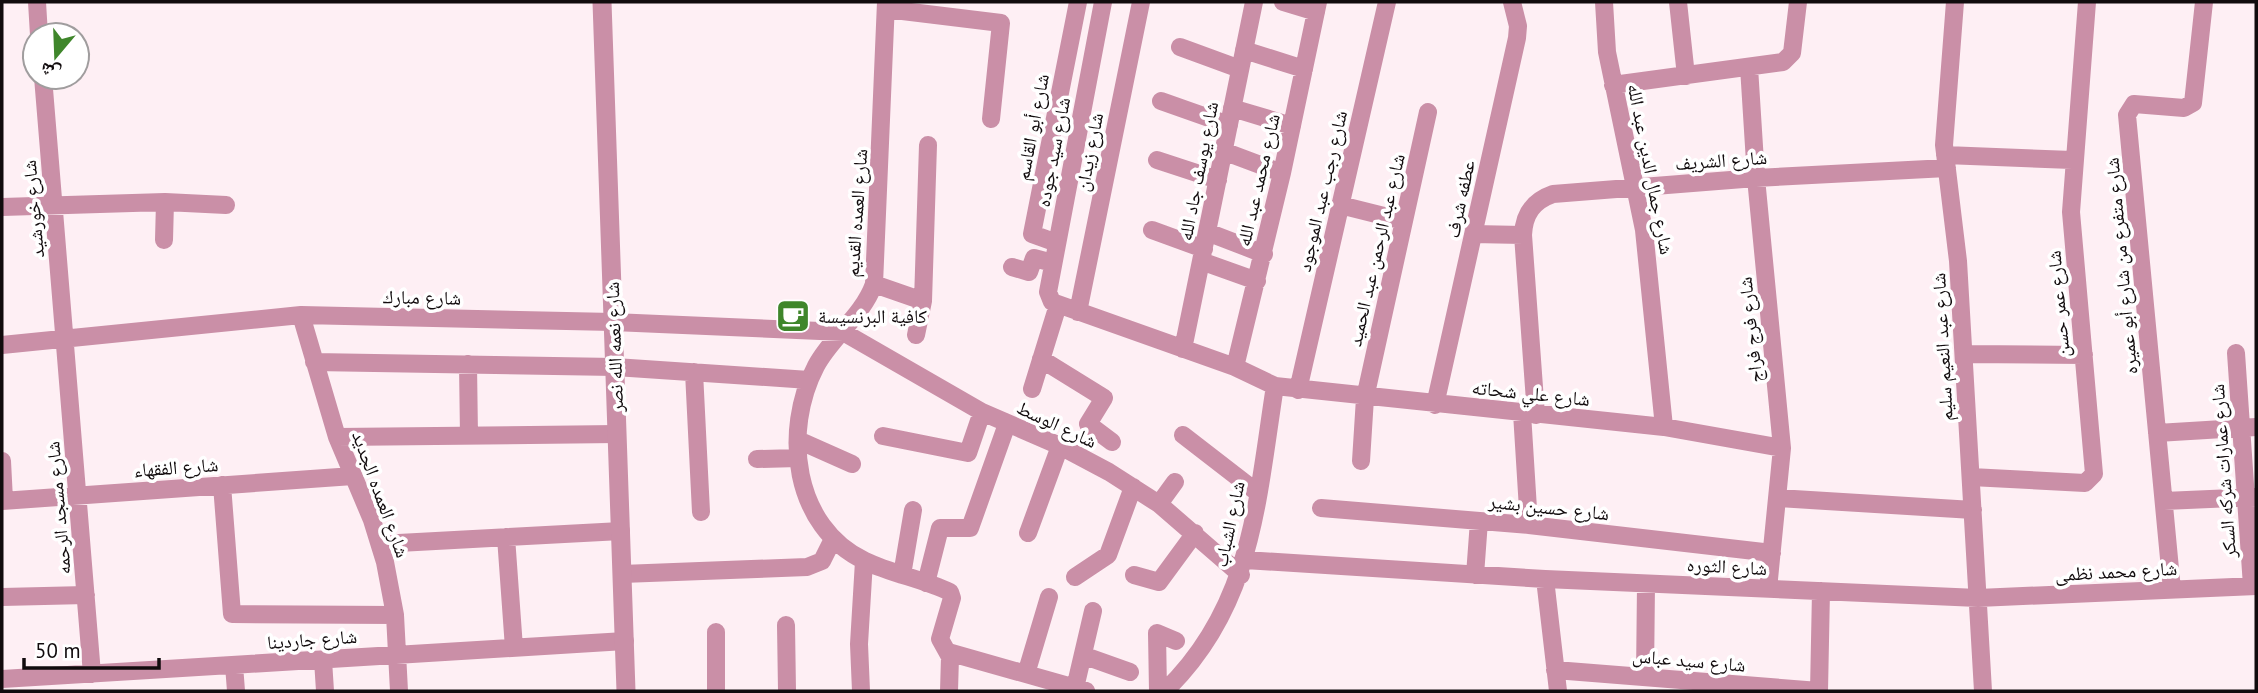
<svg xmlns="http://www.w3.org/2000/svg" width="2258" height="693" viewBox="0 0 2258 693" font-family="'PT Sans','Noto Naskh Arabic',sans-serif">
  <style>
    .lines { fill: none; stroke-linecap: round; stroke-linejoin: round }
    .minor { stroke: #ca8fa7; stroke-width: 18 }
    .tertiary { stroke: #ca8fa7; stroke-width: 19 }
    .labels { text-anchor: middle; stroke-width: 7; stroke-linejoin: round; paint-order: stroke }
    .street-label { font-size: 19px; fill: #110b0d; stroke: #fff }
    .poi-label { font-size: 19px; fill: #110b0d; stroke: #fff; text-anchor: start }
  </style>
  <rect width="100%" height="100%" fill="#feeff4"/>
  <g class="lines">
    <!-- minor -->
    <path class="minor" d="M 37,2 L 39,35
      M 886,2 L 874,284 C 862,317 832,336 816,366 C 782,431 793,527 865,561 C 892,574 923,579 950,592 L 952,598 L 940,639 L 950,657 L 949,691
      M 1103,2 L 1048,292 L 1052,302 L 1235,367 L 1275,386 L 1664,427 L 1782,448
      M 1283,2 L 1316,12
      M 1604,2 L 1607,52 L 1644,230 L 1664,427
      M 1678,2 L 1686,76
      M 1955,2 L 1944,145 L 1958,261 L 1983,691
      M 886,9 L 1001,23 L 991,119
      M 1180,47 L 1240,69
      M 1244,50 L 1304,69
      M 1749,67 L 1756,178 L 1782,448 L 1768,589
      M 43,77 L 92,674
      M 1613,85 L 1783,62 L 1792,53 L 1798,2
      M 1161,101 L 1229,125
      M 1232,108 L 1292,126
      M 1223,151 L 1282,173
      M 1945,155 L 2072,160
      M 1157,160 L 1218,180
      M 1340,205 L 1404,221
      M 2,207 L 165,202 L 226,205
      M 1152,230 L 1204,249
      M 1207,232 L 1264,254
      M 1473,234 L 1523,235
      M 164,240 L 165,202
      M 1057,243 L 1032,234 L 1078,2
      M 1201,261 L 1257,281
      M 1012,267 L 1029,272 L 1034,258 L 1053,263
      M 874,284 L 923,301
      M 1078,312 L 1141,2
      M 301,315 L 337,437 L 372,520 L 385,562 L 395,615 L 399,691
      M 916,335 L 923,301 L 928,145
      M 2,345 L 301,315 L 613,322 L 843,332 L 982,412 L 1060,446 L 1109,472 L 1159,504 L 1241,575
      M 1183,349 L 1254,2
      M 2236,353 L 2252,586
      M 1964,354 L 2084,355
      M 1041,359 L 1104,398 L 1088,424 L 1112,442
      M 314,362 L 615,367 L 809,380
      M 468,364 L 469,436
      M 1235,367 L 1282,173 L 1318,2
      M 694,372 L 701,512
      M 1032,389 L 1058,305
      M 1298,390 L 1387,2
      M 1435,405 L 1517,38 L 1518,26 L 1512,2
      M 1522,413 L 1529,525
      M 1536,415 L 1523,235 C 1524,214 1533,201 1553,194 L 1756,178 L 1947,168
      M 2157,433 L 2256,427
      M 1183,435 L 1258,493
      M 883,436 L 968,453 L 982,412
      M 337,437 L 617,434
      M 798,440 L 852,464
      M 757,459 L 798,458
      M 2,461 L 4,500
      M 1361,461 L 1365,398 L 1428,112
      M 1971,477 L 2085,483 L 2094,474 L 2071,212 L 2087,2
      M 222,485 L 232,614 L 395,615
      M 1777,498 L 1973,510
      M 2,501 L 353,476
      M 2164,501 L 2256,497
      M 1159,504 L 1175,482
      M 1321,508 L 1529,525 L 1772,553
      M 1028,533 L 1060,446
      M 506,537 L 514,648
      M 380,544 L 621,531
      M 1245,560 L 1545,579 L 1978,598 L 2256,586
      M 622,574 L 807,567 L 822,561 L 833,539
      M 902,575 L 913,510
      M 1134,575 L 1159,582 L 1195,533
      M 1475,575 L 1479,521
      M 1075,577 L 1108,555 L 1133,487
      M 1545,579 L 1558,691
      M 926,583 L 940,528 L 970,528 L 1007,424
      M 2172,590 L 2127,115 L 2134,104 L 2184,108 L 2193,103 L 2204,2
      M 2,597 L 86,595
      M 786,625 L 787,691
      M 716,632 L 716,691
      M 948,652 L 1086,691
      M 1085,656 L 1130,672
      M 323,660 L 325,691
      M 234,665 L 236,691
      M 1555,670 L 1819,691
      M 1026,674 L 1049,597
      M 1645,677 L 1646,584
      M 2,679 L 625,641
      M 1075,688 L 1093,611
      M 861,691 L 859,644 L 864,561
      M 1158,691 L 1157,633 L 1176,641
      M 1165,691 C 1253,606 1257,500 1275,386
      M 1819,691 L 1821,591"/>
    <!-- tertiary -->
    <path class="tertiary" d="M 602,2 L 626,691"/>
  </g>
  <!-- icons -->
  <defs>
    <g id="cafe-square" transform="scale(1.75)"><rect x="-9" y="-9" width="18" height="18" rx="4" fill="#3f862b" stroke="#fff"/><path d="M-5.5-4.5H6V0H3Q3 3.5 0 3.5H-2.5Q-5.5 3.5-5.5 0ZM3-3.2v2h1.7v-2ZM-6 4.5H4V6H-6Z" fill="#fff"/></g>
  </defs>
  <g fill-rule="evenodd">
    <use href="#cafe-square" x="793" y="316"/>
  </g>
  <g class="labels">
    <!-- street labels -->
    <g class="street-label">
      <text transform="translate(1032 127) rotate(-79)" y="7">شارع أبو القاسم</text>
      <text transform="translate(1053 152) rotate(-79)" y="7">شارع سيد جوده</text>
      <text transform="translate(1089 152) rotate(-79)" y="7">شارع زيدان</text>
      <text transform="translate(1721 160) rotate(-4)" y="7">شارع الشريف</text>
      <text transform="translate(1651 169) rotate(79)" y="7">شارع جمال الدين عبد الله</text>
      <text transform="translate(1198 171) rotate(-79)" y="7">شارع يوسف جاد الله</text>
      <text transform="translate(1258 180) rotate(-77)" y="7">شارع محمد عبد الله</text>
      <text transform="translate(1322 191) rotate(-77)" y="7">شارع رجب عبد الموجود</text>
      <text transform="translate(1460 199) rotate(-78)" y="7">عطفه شرف</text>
      <text transform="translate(33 209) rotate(-95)" y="7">شارع خورشيد</text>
      <text transform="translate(856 213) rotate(-86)" y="7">شارع العمده القديم</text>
      <text transform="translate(1376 250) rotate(-77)" y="7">شارع عبد الرحمن عبد الحميد</text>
      <text transform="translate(2121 266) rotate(-95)" y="7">شارع متفرع من شارع أبو عميره</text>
      <text transform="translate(422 297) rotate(1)" y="7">شارع مبارك</text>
      <text transform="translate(2058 304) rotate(-95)" y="7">شارع عمر حسن</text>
      <text transform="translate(1750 330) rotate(-96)" y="7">شارع فرج فراج</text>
      <text transform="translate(614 347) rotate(-92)" y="7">شارع نعمه الله نصر</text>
      <text transform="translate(1942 347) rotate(-93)" y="7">شارع عبد النعيم سليم</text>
      <text transform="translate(1531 393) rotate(6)" y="7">شارع علي شحاته</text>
      <text transform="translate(1057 424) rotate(25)" y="7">شارع الوسط</text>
      <text transform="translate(176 467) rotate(-4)" y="7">شارع الفقهاء</text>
      <text transform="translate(2223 471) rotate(-94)" y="7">شارع عمارات شركه السكر</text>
      <text transform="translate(381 494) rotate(70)" y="7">شارع العمده الجديد</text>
      <text transform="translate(1549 507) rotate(6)" y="7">شارع حسين بشير</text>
      <text transform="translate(58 508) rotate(-95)" y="7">شارع مسجد الرحمه</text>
      <text transform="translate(1229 524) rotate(-78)" y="7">شارع الشباب</text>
      <text transform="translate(1727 566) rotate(3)" y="7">شارع الثوره</text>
      <text transform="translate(2116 571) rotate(-3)" y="7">شارع محمد نظمى</text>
      <text transform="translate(312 639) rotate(-4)" y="7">شارع جاردينا</text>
      <text transform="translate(1689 660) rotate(5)" y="7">شارع سيد عباس</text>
    </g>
    <!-- poi labels -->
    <g class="poi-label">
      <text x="818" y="323">كافية البرنسيسة</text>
    </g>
  </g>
  <!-- border -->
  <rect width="2258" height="693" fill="none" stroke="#110b0d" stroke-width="7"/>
  <!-- north arrow -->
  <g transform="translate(56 56) rotate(199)"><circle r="33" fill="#ffffff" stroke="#a09d9e" stroke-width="2"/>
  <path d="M0-5L12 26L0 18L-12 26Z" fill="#3f862b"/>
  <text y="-10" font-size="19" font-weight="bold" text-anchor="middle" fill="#110b0d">ش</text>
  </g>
  <!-- scale -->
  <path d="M24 658v10h135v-10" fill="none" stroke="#110b0d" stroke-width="3.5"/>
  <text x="35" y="658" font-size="21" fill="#110b0d" stroke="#ffffff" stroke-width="5" paint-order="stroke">50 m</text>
</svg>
